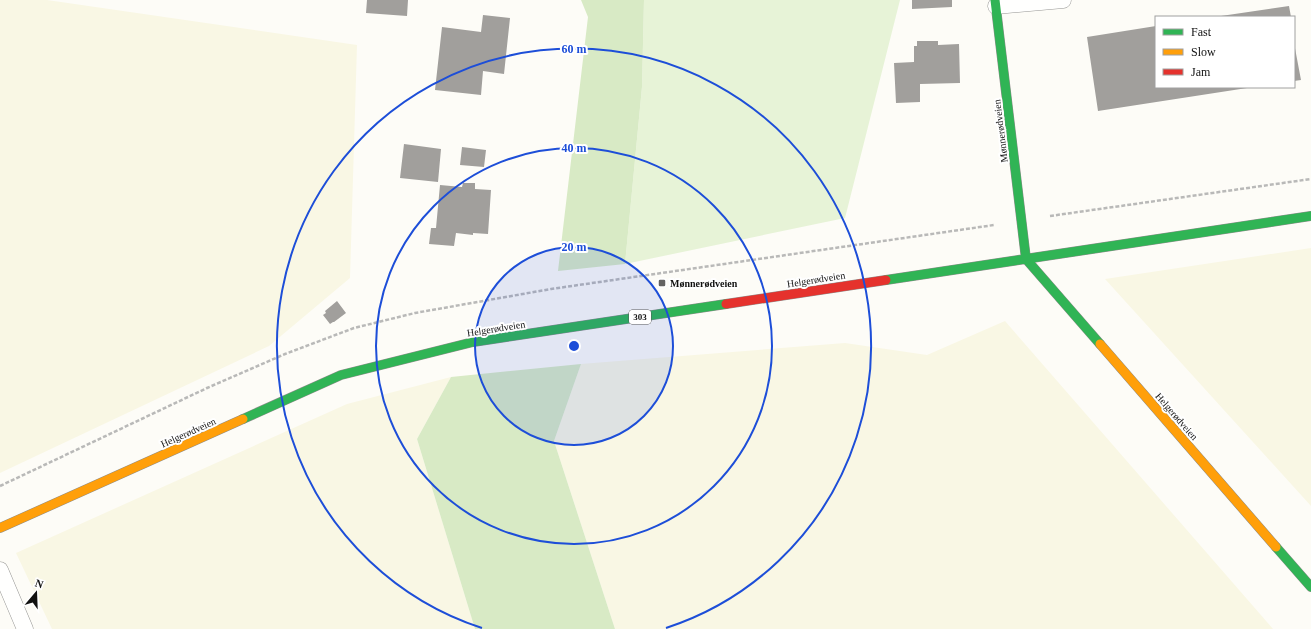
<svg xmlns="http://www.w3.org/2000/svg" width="1311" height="629" viewBox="0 0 1311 629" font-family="'Times New Roman',serif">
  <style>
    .farmland { fill: #f9f7e4 }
    .green { fill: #e7f3d7 }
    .forest { fill: #d8eac5 }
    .building { fill: #a19f9c }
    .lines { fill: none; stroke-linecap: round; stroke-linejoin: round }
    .lane-casing { stroke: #979795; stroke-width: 17 }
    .fast-casing { stroke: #8e8d8b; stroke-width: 10 }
    .slow-casing { stroke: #8e8d8b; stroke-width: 10 }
    .jam-casing { stroke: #8e8d8b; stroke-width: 10 }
    .path { stroke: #b9b9b8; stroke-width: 2.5; stroke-dasharray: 4 2; stroke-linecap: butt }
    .lane { stroke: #fffffe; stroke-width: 16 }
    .fast { stroke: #30b455; stroke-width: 9 }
    .slow { stroke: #ff9f0a; stroke-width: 9 }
    .jam { stroke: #e5322d; stroke-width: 9 }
    .ring { fill: none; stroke: #1d4ed8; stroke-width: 2 }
    .poi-dot { fill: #646362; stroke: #fff; stroke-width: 1.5 }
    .labels { text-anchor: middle; stroke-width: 4; stroke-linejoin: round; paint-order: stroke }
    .shield { fill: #fff; stroke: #585858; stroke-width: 1 }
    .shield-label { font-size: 9px; font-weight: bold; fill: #111 }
    .street-label { font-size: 10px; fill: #111; stroke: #fff }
    .poi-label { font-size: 10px; font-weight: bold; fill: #111; stroke: #fff; text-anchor: start }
    .centre { fill: #1d4ed8; stroke: #fff; stroke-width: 2 }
    .ring-label { font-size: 12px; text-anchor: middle; font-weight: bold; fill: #1d4ed8; stroke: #fff; stroke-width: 4; stroke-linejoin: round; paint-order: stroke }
  </style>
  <rect width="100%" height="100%" fill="#fdfcf7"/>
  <!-- farmland -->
  <path class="farmland" d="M 0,0 L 47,0 L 357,45 L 350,278 L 269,346 L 0,473 Z
    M 1311,248 L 1311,506 L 1105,279 Z
    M 1005,321 L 1273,629 L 615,629 L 554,441 L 581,364 L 845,343 L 927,355 Z
    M 451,377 L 417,439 L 475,629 L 52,629 L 16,553 L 347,404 Z"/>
  <!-- green -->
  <path class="green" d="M 644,0 L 900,0 L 845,218 L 625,264 L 642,87 Z"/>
  <!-- forest -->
  <path class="forest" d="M 581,0 L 644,0 L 642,87 L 625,264 L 558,271 L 588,17 Z
    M 581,364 L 554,441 L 615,629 L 475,629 L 417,439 L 451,377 Z"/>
  <!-- building -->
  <path class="building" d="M 367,0 L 408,0 L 407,16 L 366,13 Z
    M 912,0 L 952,0 L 952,7 L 912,9 Z
    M 1289,6 L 1291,17 L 1221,17 L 1221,16 Z
    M 483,15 L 510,18 L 504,74 L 483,71 L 481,95 L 435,90 L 442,27 L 481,32 Z
    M 1156,26 L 1156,87 L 1247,88 L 1098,111 L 1087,37 Z
    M 917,41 L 938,41 L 938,45 L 959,44 L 960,83 L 920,84 L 920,102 L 896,103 L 894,63 L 914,62 L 914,46 L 917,46 Z
    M 1294,43 L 1301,80 L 1294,81 Z
    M 404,144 L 441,149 L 438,182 L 400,178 Z
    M 462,147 L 486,150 L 484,167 L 460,165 Z
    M 463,183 L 475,183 L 475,189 L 491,190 L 488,234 L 473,233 L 473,235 L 456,233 L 454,246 L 429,244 L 431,228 L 436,228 L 440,185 L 462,187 Z
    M 337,301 L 346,313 L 334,322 L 333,322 L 330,324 L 323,315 L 326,313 L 325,311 Z"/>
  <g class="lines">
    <!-- lane casing -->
    <g class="lane-casing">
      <path id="lane" d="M 996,6 L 1063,0
        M 0,570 L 25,629"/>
    </g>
    <!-- fast casing -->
    <g class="fast-casing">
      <path id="fast" d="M 995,0 L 1026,259 L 1100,344
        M 886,280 L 1311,216
        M 243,419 L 341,375 L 473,342 L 726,304
        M 1276,547 L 1311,587"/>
    </g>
    <!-- slow casing -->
    <g class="slow-casing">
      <path id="slow" d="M 1100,344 L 1276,547
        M 0,528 L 243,419"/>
    </g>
    <!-- jam casing -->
    <g class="jam-casing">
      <path id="jam" d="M 726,304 L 886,280"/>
    </g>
    <!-- path -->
    <path class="path" d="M 1050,216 L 1311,179
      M 0,486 L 207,388 L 285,354 L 354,328 L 415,313 L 551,289 L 994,225"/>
    <!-- lane -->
    <use href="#lane" class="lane"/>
    <!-- fast -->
    <use href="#fast" class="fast"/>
    <!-- slow -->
    <use href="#slow" class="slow"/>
    <!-- jam -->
    <use href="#jam" class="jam"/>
  </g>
  <!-- distance rings -->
  <circle cx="574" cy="346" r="99" fill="#1d4ed8" fill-opacity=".12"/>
  <g class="ring">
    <circle cx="574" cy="346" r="99"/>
    <circle cx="574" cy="346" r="198"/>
    <path d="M482 628A297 297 0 1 1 666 628"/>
  </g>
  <!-- markers -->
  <rect class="poi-dot" x="658" y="279" width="8" height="8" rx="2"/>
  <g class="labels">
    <!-- shield labels -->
    <rect class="shield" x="629" y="310" width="22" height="14" rx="3"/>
    <g class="shield-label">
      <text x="640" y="320">303</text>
    </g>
    <!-- street labels -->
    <g class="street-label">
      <text transform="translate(1000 131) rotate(-97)" y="4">Mønnerødveien</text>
      <text transform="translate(816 279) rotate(-9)" y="4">Helgerødveien</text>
      <text transform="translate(496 328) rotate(-9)" y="4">Helgerødveien</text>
      <text transform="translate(1177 416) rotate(49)" y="4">Helgerødveien</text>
      <text transform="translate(188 432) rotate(-24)" y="4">Helgerødveien</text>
    </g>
    <!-- poi labels -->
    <g class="poi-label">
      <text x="670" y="287">Mønnerødveien</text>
    </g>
  </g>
  <circle cx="574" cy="346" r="6" class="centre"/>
  <g class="ring-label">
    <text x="574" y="53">60 m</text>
    <text x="574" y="152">40 m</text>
    <text x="574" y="251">20 m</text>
  </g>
  <!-- legend -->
  <rect x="1155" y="16" width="140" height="72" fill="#ffffff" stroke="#a0a0a0"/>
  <rect x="1163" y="29" width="20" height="6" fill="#30b455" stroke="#a0a0a0"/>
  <text x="1191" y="36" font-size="12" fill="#111111">Fast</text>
  <rect x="1163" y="49" width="20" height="6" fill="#ff9f0a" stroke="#a0a0a0"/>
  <text x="1191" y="56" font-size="12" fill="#111111">Slow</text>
  <rect x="1163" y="69" width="20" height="6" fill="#e5322d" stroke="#a0a0a0"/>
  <text x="1191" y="76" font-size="12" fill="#111111">Jam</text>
  <!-- north arrow -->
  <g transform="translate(36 593) rotate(19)" stroke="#ffffff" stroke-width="3" paint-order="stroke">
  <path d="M0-3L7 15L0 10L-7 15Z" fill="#111111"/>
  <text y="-6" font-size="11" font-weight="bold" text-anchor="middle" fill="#111111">N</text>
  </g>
</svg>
